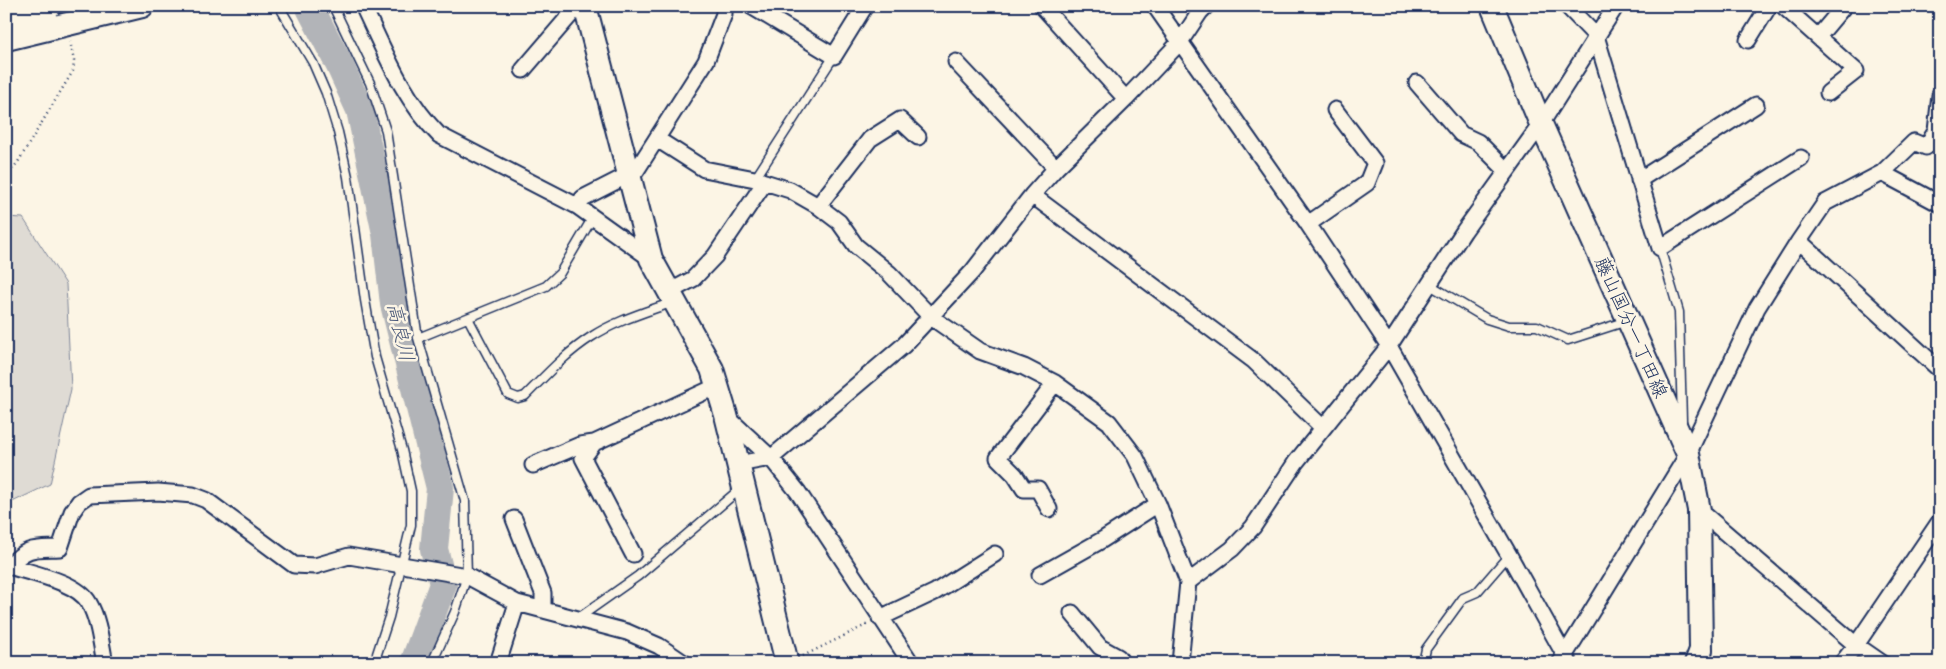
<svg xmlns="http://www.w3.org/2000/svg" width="1946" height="669" viewBox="0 0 1946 669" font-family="'Architects Daughter','Klee One',sans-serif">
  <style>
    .green { fill: #dfdbd4; stroke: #7d8599 }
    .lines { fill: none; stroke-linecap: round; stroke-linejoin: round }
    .river { stroke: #b2b4b8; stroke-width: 28 }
    .lane-casing { stroke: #1b2f5e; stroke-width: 11 }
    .street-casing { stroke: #1b2f5e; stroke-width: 19 }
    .secondary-casing { stroke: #1b2f5e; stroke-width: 26 }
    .path { stroke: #1b2f5e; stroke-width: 2.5; stroke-dasharray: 1 4; stroke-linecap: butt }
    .lane { stroke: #fcf5e5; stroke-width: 8 }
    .street { stroke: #fcf5e5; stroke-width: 15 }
    .secondary { stroke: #fcf5e5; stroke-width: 22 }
    .labels { text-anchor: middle; stroke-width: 5; stroke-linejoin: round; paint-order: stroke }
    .street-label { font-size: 19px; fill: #1b2f5e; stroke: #fcf5e5 }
    .water-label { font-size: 20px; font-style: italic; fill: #485779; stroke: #fcf5e5 }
  </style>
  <rect width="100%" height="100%" fill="#fcf5e5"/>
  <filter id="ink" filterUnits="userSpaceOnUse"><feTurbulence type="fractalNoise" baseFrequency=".02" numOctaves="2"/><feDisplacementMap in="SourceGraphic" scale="10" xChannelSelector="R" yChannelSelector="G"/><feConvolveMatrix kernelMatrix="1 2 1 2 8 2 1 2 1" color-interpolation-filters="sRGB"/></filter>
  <g filter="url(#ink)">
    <!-- green -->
    <path class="green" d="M 6,217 L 23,218 L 66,284 L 71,389 L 50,484 L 6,505 Z"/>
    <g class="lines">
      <!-- river -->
      <path class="river" d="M 309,6 L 339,64 L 360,110 L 386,234 L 394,304 L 440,488 L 434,549 L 443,584 L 414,663"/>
      <!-- lane casing -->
      <g class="lane-casing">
        <path id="lane" d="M 279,6 L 313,63 L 326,93 L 338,132 L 348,177 L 365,300 L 375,357 L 402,450 L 411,491 L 411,525 L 389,617 L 374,663
          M 333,6 L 370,83 L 386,131 L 418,338 L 465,501 L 467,576 L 455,612 L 432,663
          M 755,179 L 834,56
          M 1660,248 L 1679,312 L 1682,421
          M 1430,285 L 1487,319 L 1509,326 L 1537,326 L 1568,340 L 1627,321
          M 468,318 L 508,394 L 518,398 L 525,396 C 546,375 566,353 591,337 C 615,321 646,312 673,302
          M 418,338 L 546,286 L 560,273 L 593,217
          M 577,619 L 638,576 L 740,489
          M 1423,663 L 1426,649 L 1463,598 L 1477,592 L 1509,555"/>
      </g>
      <!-- street casing -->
      <g class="street-casing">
        <path id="street" d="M 363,6 C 385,52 403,99 439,135 L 577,206 L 583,198 L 636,171 L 706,61 L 724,14 L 724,6
          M 751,6 L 834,56 L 865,6
          M 1042,6 L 1126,99
          M 1155,6 L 1308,224 L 1389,346 L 1509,555 L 1569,663
          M 1567,6 L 1596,36 L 1660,248 L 1801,158
          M 1783,6 L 1856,71 L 1828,93
          M 1818,37 L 1844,6
          M 1748,40 L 1769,6
          M 956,62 L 1056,168
          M 523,70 L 578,6
          M 1417,83 L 1461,134 L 1478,142 L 1507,171
          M 657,139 L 704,169 L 755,179 L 790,190 L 818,206 L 839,222 L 856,246 L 889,273 L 931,317 L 980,351 L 1024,367 L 1055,383 L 1109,422 L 1135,456 L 1158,504 L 1188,582 L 1180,663
          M 1882,173 L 1940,204
          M 1639,180 L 1756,105
          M 1032,195 L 1254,361 L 1323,428
          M 577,206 L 651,259
          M 818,206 L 870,139 L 900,120 L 918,137
          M 1308,224 L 1367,183 L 1375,163 L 1335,110
          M 1799,241 L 1940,370
          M 669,292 L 693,279 L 715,256 L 765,182
          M 727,417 L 771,458 L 798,492 L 911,663
          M 594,443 L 583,458 L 633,554
          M 738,464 L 771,458 L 904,345 L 972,272 L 1032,195 L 1056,168 L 1126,99 L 1180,42 L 1200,12 L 1206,6
          M 533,465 L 580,445 L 594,443 L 717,386
          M 1049,509 L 1038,489 L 1024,489 L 1015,475 L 998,458 L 1055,383
          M 1699,510 L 1856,645 L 1882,663
          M 514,519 L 543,593 L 543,610
          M 6,565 C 29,573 77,581 89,603 C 99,620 101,644 105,663
          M 9,566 C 28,546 34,549 60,548 L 72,512 L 79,502 L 89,495 L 158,492 L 193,495 L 206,500 L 294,565 L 315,566 L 349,556 L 467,576 L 517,603 L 627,632 L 659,646 L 684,663
          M 1040,575 L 1102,540 L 1158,504
          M 1188,582 L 1232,549 L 1253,527 L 1296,462 L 1389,346 L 1464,231 L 1541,124 L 1616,6
          M 1072,613 L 1100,647 L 1118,657 L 1122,663
          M 880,618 L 935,592 L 995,554
          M 498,663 L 517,603
          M 1560,663 L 1688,454 L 1757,308 L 1799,241 L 1825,203 L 1882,173 L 1914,142 L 1926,147 L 1936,131 L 1940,95
          M 1842,663 L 1856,645 L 1940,521"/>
      </g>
      <!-- secondary casing -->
      <g class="secondary-casing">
        <path id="secondary" d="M 585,6 L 651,259 L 712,369 L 726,415 L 787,663
          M 1492,6 L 1541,124 L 1688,454 L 1699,510 L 1701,650 L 1696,663
          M 6,18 L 50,6
          M 6,39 L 142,6"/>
      </g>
      <!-- path -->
      <path class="path" d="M 6,177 L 18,162 L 73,71 L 74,61 L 70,41
        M 803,656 L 868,624"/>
      <!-- lane -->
      <use href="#lane" class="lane"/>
      <!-- street -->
      <use href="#street" class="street"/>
      <!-- secondary -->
      <use href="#secondary" class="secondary"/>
    </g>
  </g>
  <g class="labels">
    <!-- street labels -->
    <g class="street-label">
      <text transform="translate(1632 327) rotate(66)" y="7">藤山国分一丁田線</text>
    </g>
    <!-- water labels -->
    <g class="water-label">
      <text transform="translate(401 332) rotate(77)" y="7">高良川</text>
    </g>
  </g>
  <!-- margin -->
  <rect width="1946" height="669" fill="none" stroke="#fcf5e5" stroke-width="25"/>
  <rect x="12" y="12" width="1921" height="644" fill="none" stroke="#1b2f5e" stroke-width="2" filter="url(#ink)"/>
</svg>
